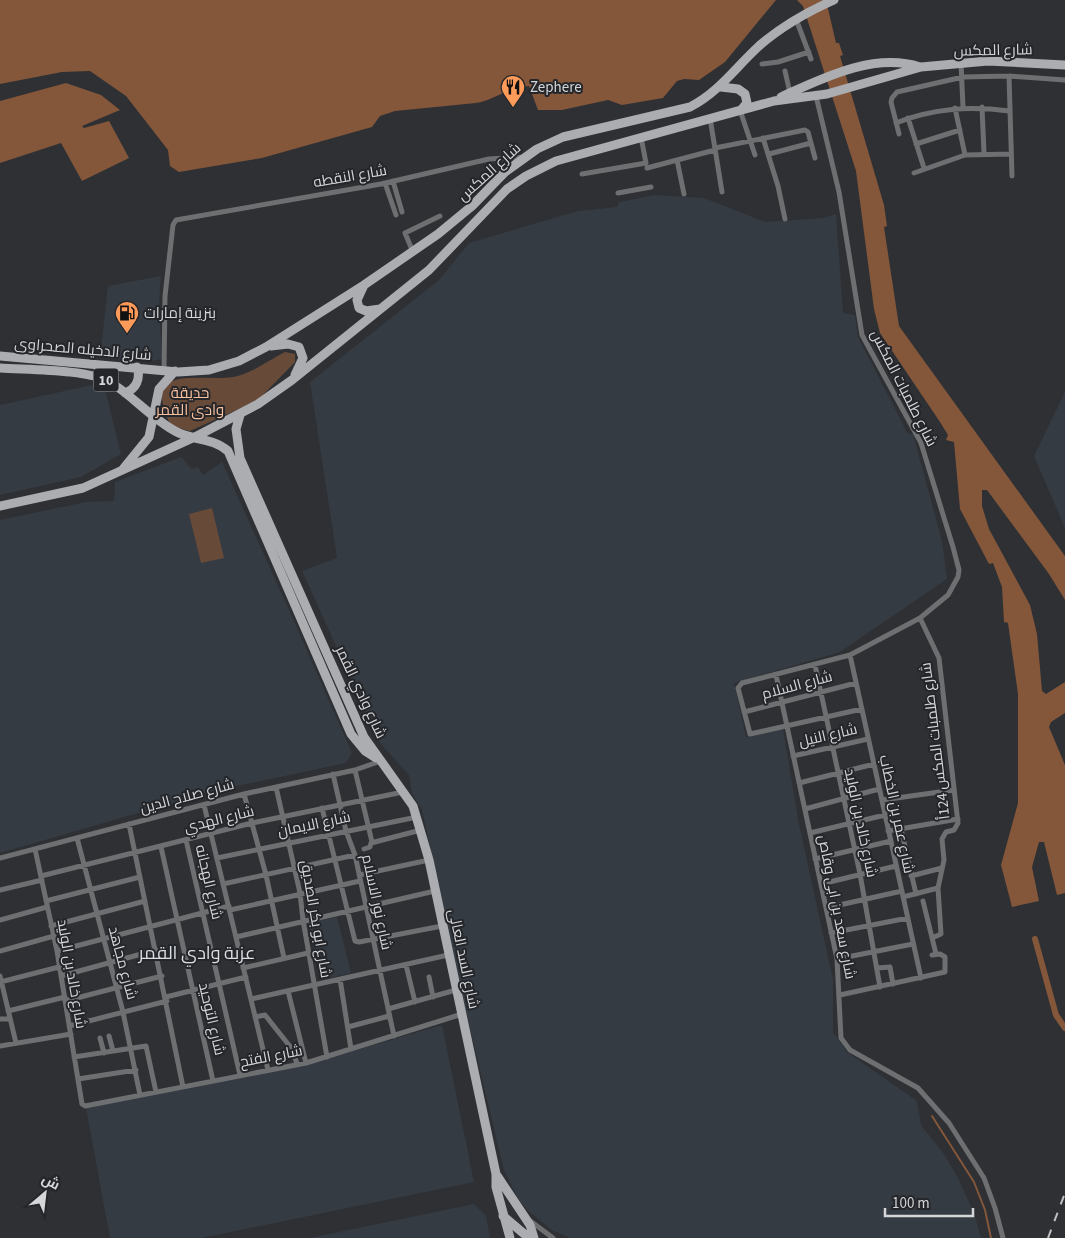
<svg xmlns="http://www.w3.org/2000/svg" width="1065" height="1238" viewBox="0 0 1065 1238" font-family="'Source Sans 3',Cairo,sans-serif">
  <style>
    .built { fill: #353b43 }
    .green { fill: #684a39 }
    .water { fill: #84563a }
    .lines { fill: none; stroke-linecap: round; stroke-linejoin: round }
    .stream { stroke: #84563a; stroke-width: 2 }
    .canal { stroke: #84563a; stroke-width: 6 }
    .street { stroke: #6e6f71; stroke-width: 5 }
    .primary { stroke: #abadb1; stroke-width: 9 }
    .rail { stroke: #bfc1c3; stroke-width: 2; stroke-dasharray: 9 9; stroke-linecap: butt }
    .labels { text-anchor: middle; stroke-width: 4; stroke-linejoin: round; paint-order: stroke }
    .shield { fill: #24262a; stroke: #9fa1a4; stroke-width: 1 }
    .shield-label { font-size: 14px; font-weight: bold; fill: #d4d6d8 }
    .street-label { font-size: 15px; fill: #d4d6d8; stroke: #24262a }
    .poi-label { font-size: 15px; fill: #d4d6d8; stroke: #24262a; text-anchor: start }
    .park-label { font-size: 15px; fill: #fbc09d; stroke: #24262a }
    .quarter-label { font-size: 18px; fill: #dbdee3; stroke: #24262a }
  </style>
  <rect width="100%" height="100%" fill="#2e3034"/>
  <!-- built -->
  <path class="built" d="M 655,195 L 704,198 L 765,222 L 824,218 L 836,214 L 843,313 L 855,315 L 858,337 L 908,434 L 913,434 L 942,541 L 947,579 L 840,652 L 734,683 L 746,737 L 783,729 L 799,824 L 833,980 L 833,1032 L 847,1052 L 917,1101 L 921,1125 L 944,1154 L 957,1176 L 974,1213 L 981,1238 L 570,1238 L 552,1230 L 527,1210 L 517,1197 L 504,1170 L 461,991 L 422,810 L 412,793 L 409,775 L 380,743 L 302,571 L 337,558 L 310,382 L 439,280 L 469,243 L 578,211 L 617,207 L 619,202 Z
    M 161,276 L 159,303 L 162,359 L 152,361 L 100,358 L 108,286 Z
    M 92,385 L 106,393 L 121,454 L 81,477 L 0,495 L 0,405 Z
    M 1065,392 L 1065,528 L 1034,456 Z
    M 181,457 L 192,469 L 198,467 L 203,475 L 222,462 L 290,612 L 352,753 L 346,763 L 218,790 L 0,853 L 0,520 L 86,502 L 114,501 L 115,482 Z
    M 337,917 L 351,973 L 320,980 L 309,923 Z
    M 442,1025 L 474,1182 L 201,1238 L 110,1238 L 86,1108 L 308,1064 Z
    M 474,1204 L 486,1216 L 490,1238 L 310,1238 Z"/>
  <!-- green -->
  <path class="green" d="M 285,352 L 295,354 L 295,362 L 260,398 L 241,408 L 190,431 L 171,426 C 139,362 200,382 233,377 C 251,374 269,360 285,352 Z
    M 212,508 L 224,558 L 201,563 L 189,514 Z"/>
  <!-- water -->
  <path class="water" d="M 0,0 L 776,0 L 725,62 L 699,80 L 684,79 L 677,81 L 663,98 L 622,105 L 608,100 L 562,110 L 538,110 L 529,86 C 506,87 498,99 476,103 L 395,111 L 380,116 L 372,127 L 262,158 L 179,172 L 170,166 L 168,150 L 126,96 L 90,71 L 62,72 L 0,84 Z
    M 797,0 L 826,0 L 836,43 L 839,43 L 843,55 L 840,56 L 884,205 L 887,226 L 884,227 L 899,326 L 1065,556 L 1065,600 L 1049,574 L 987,490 L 982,490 L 982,506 L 989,529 L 1030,605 L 1037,634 L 1042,691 L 1046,694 L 1065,682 L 1065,713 L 1051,722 L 1049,727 L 1065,765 L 1065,893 L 1057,895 L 1044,842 L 1039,842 L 1032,867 L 1039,901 L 1012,907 L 1001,865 L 1018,803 L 1018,694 L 1008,623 L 1004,622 L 1002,587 L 993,563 L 989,564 L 960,509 L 954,442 L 946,440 L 948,435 L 940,422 L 880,333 L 874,309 L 856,171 L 803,6 Z
    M 66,83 L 101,95 L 120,110 L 82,126 L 84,128 L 109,121 L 129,158 L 82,181 L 61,143 L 0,163 L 0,101 Z"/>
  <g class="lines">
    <!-- stream -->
    <path class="stream" d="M 932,1116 L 974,1182 L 985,1210 L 991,1238"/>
    <!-- canal -->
    <path class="canal" d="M 1035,939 L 1056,1015 L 1065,1028"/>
    <!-- street -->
    <path class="street" d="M 796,19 L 811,59
      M 961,63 L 963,107
      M 762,64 L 778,62 L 809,52
      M 785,71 L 790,93
      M 1009,76 L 1012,176
      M 816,96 L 839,192 L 862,335 L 921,443 L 953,547 L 959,570 L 958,577 L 948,595 L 920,618 L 850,655 L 742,683 L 738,688 L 750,734 L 862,709
      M 982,107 L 984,153
      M 955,108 L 965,155
      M 740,110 L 755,155
      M 710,118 L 722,192
      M 908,118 L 924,168
      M 896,123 C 934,108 970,106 1009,111
      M 899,134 L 891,102 L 892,98 L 897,92 L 963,77 L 1009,76 L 1065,80
      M 763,138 L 778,186 L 785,219
      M 916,144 L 960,130
      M 715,148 L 805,130 L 808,132 L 815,158
      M 769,154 L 811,143
      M 677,160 L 684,194
      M 647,168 L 715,150
      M 914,173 L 965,155 L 1011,154
      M 582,174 L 646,163 L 641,137
      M 393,181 L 402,212
      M 385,183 L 396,215
      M 618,193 L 651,187
      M 413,252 L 405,233 L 440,216
      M 164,370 L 165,296 L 173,225 L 176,220 L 381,184 L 489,159 L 525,157
      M 920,618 L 939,658 L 958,823 L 954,830 L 946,832 L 942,839 L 944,860 L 938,888 L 941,934 L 932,938
      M 850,655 L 921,978
      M 815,665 L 860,874 L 880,987
      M 776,675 L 837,959 L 841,1038 L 850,1050 L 918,1088 L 949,1123 L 984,1178 L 995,1208 L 1003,1238
      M 744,712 L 856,683
      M 793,756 L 868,739
      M 355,770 L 372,842
      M 333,774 L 346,831 L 355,855 L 394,1036
      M 799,783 L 874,764
      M 276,787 L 300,893 L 303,920 L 327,1057
      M 244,794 L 266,875 L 284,958
      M 882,800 L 954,790
      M 204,805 L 268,1070
      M 322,808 L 355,941 L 359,942 L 442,926
      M 805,809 L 879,789
      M 129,824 L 183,1087
      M 901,829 L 916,894
      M 888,831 L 958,819
      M 810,833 L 885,815
      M 77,838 L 123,1012 L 140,1095
      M 186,840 L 240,1075
      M 161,847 L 213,1081
      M 35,849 L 57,951 L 82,1104 L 85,1106 L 306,1063 L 462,1014
      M 364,849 L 370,847 L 371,843 L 421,830
      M 0,858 L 244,794 L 355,770 L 381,761
      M 217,858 L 417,817
      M 815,859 L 891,841
      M 359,875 L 429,860
      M 41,876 L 252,823 L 403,792
      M 911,876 L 942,868
      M 223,884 L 355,855
      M 821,884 L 896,866
      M 0,890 L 42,880
      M 903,897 L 938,888
      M 46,901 L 140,877
      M 923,901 L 936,954
      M 826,908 L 902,891
      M 230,910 L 360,881
      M 0,920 L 47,907
      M 51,926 L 145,901
      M 831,933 L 908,918
      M 236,937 L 435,891
      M 0,951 L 54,936
      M 57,951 L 229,906
      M 837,959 L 913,944
      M 406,965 L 415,1002
      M 243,968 L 308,953
      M 877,968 L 890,967 L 893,984
      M 0,976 L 16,1043
      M 61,976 L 156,950
      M 429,977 L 433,997
      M 340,979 L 351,1049
      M 0,982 L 59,967
      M 288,991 L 306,1063
      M 840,995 L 945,972 L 945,957 L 940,954 L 932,955
      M 166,997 L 246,977
      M 251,999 L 448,955
      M 65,1001 L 162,976
      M 388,1009 L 456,990
      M 8,1011 L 65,997
      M 255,1017 L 265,1015 L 292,1049 L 297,1064
      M 0,1019 L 10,1019
      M 69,1026 L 167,1001
      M 348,1027 L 389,1016
      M 109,1036 L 113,1051
      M 100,1038 L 104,1053
      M 0,1046 L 71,1034
      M 74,1057 L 146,1046 L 156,1092
      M 78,1079 L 136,1070
      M 529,1220 L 553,1238"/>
    <!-- primary -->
    <path class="primary" d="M 721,87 L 738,89 L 745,94 L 747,103 L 742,109
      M 781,97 C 823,78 874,52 920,67
      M 364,285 L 357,300 L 359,308 L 366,311 L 380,309
      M 271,346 L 288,344 L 299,347 L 303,358 L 295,375
      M 0,356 L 178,372 L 209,370 L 239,361 L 266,347 L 364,285 L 438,234 L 472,206 L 505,172 L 537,149 L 563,137 L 690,107 C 719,92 735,68 759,46 C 782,26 807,12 834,0
      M 0,368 C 28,370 87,369 110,382 C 133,396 151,418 175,431 C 192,441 212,437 228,451 L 351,734 L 365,751 L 376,758
      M 125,393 C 136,389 141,379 137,367
      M 240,415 L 236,429 L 240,458 L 364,737 L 413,806 L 429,860 L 496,1174 L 496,1187 L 510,1238
      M 123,469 L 149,437 L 159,389 L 175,371
      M 0,506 L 83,488 L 195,437 L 258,404 L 292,380 L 429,270 L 507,189 L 526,176 L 556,161 L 774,101 L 827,94 L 921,67 L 988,61 L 1065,65
      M 496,1174 L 530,1225 L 534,1238
      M 503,1216 L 529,1238"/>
    <!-- rail -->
    <path class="rail" d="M 1048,1238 L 1065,1193"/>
  </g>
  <!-- icons -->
  <defs>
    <g id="restaurant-pin" transform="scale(1.25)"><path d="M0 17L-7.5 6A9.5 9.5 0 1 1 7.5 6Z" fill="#ff9b5a" stroke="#24262a"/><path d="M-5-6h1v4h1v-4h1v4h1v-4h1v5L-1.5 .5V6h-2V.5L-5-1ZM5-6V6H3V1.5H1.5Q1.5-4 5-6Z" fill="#111"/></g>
    <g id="fuel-pin" transform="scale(1.25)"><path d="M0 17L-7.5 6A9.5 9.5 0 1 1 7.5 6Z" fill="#ff9b5a" stroke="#24262a"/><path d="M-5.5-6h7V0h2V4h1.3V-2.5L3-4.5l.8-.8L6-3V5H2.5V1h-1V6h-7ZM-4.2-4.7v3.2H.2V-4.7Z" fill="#111"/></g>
  </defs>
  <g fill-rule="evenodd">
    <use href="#restaurant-pin" x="513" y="87"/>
    <use href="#fuel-pin" x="127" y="313"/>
  </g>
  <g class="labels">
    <!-- shield labels -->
    <rect class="shield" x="93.5" y="368.5" width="25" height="23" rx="4"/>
    <g class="shield-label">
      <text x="106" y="385">10</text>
    </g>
    <!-- street labels -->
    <g class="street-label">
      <text transform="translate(993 50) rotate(-1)" y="5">شارع المكس</text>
      <text transform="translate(489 172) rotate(-42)" y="5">شارع المكس</text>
      <text transform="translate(350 176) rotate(-10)" y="5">شارع النقطه</text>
      <text transform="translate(83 349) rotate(5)" y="5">شارع الدخيله الصحراوى</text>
      <text transform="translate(904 388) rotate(63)" y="5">شارع طلمبات المكس</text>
      <text transform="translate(797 685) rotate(-15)" y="5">شارع السلام</text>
      <text transform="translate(361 692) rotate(65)" y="5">شارع وادي القمر</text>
      <text transform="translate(828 735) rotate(-13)" y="5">شارع النيل</text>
      <text transform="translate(935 741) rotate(-97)" y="5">شارع طلمبات المكس 124أ</text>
      <text transform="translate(187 796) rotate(-15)" y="5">شارع صلاح الدين</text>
      <text transform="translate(897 814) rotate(78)" y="5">شارع عمر بن الخطاب</text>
      <text transform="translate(219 819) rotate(-14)" y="5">شارع الهدي</text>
      <text transform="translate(861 823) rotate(78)" y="5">شارع خالد بن الوليد</text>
      <text transform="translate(314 824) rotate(-12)" y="5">شارع الايمان</text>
      <text transform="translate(209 882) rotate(77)" y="5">شارع الهجانه</text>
      <text transform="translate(377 902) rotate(78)" y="5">شارع نور الاسلام</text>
      <text transform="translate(837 907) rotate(79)" y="5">شارع سعد بن ابى وقاص</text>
      <text transform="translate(316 919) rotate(80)" y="5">شارع ابو بكر الصديق</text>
      <text transform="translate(464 959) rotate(78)" y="5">شارع السد العالى</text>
      <text transform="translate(123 963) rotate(75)" y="5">شارع مجاهد</text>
      <text transform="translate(72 974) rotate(80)" y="5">شارع خالد بن الوليد</text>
      <text transform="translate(212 1019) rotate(77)" y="5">شارع التوحيد</text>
      <text transform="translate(271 1056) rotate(-11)" y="5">شارع الفتح</text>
    </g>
    <!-- poi labels -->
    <g class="poi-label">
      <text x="530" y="92">Zephere</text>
      <text x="144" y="318">بنزينة إمارات</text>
    </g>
    <!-- park labels -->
    <g class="park-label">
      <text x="190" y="398">حديقة<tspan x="190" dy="17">وادى القمر</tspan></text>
    </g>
    <!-- quarter labels -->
    <g class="quarter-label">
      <text x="197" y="959">عزبة وادي القمر</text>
    </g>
  </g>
  <!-- north arrow -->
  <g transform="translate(45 1193) rotate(28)" stroke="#24262a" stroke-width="4" paint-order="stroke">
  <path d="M0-4L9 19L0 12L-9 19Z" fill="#d4d6d8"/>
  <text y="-8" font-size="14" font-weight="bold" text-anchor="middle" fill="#d4d6d8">ش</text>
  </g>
  <!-- scale -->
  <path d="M885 1208v8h88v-8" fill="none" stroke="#d4d6d8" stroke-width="2.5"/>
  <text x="892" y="1208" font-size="15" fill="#d4d6d8" stroke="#24262a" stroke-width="4" paint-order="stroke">100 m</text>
</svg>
